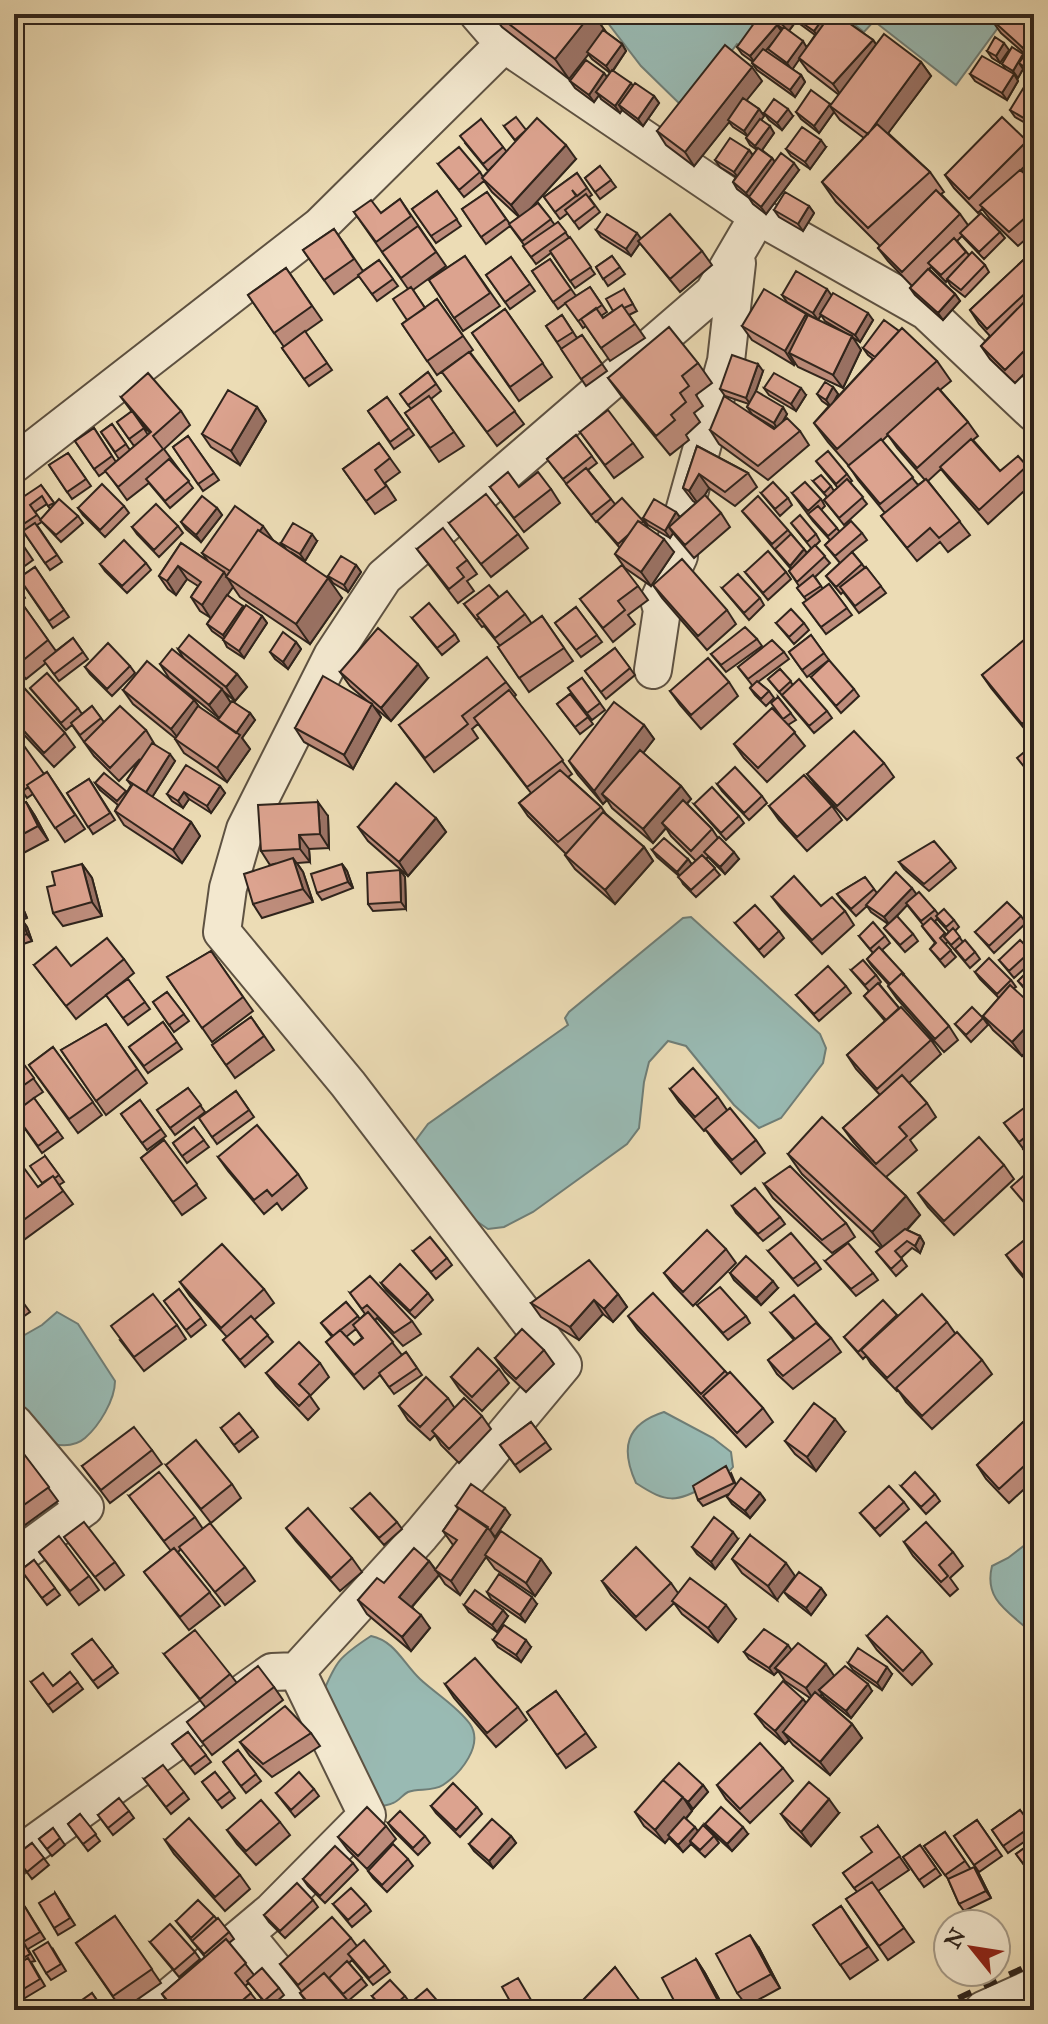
<svg xmlns="http://www.w3.org/2000/svg" width="1048" height="2024" viewBox="0 0 1048 2024" font-family="'IM FELL Great Primer',serif">
  <style>
    .water { fill: #99bab3; stroke: #6f7e77; stroke-width: 2 }
    .lines { fill: none; stroke-linecap: round; stroke-linejoin: round }
    .minor-casing { stroke: #5e5242; stroke-width: 40 }
    .minor { stroke: #f3e8cf; stroke-width: 36 }
    .rail { stroke: #2f241c; stroke-width: 6; stroke-dasharray: 14 14; stroke-linecap: butt }
    .wall { fill: #bd8c7b; stroke: #2f241c; stroke-width: 2; fill-rule: evenodd }
    .shaded-wall { fill: #9a7264; stroke: #2f241c; stroke-width: 2 }
    .building { fill: #dca38f; stroke: #2f241c; stroke-width: 2 }
  </style>
  <rect width="100%" height="100%" fill="#ecdcb5"/>
  <filter id="stains"><feTurbulence type="fractalNoise" baseFrequency=".0025" numOctaves="4"/><feColorMatrix values="0 0 0 0 .2 0 0 0 0 .09 0 0 0 0 .02 0 0 0 .5 -.17"/></filter>
  <radialGradient id="worn" r=".72"><stop offset=".6" stop-color="#630" stop-opacity="0"/><stop offset="1" stop-color="#630" stop-opacity=".3"/></radialGradient>
  <!-- water -->
  <path class="water" d="M 601,14 L 768,14 L 743,48 L 737,44 L 686,110 L 641,66 Z
    M 841,14 L 1008,14 L 956,85 L 874,21 L 864,32 Z
    M 691,917 L 820,1034 L 826,1048 L 823,1063 L 781,1118 L 759,1128 L 734,1105 L 686,1046 L 668,1041 L 649,1062 L 644,1082 L 639,1128 L 627,1144 L 533,1212 L 504,1227 L 488,1229 L 450,1203 L 417,1149 L 416,1140 L 428,1124 L 568,1025 L 565,1018 L 569,1012 L 683,918 Z
    M 57,1312 L 78,1324 L 115,1381 C 115,1400 99,1426 85,1438 C 76,1446 63,1446 53,1444 L 14,1400 L 14,1341 L 42,1325 Z
    M 664,1412 L 713,1438 L 731,1452 L 733,1467 C 725,1477 718,1480 707,1486 C 675,1502 668,1504 636,1483 C 620,1448 626,1424 664,1412 Z
    M 1034,1538 L 1034,1635 C 1012,1613 983,1602 992,1566 L 1008,1558 Z
    M 371,1636 C 395,1641 403,1663 420,1679 C 436,1694 457,1706 470,1724 C 484,1745 461,1773 443,1785 C 432,1792 419,1788 408,1792 C 402,1795 399,1801 393,1803 C 390,1805 385,1805 382,1806 L 373,1792 L 355,1747 L 341,1733 L 322,1695 C 336,1661 339,1657 371,1636 Z"/>
  <g class="lines">
    <!-- minor casing -->
    <g class="minor-casing">
      <path id="minor" d="M 478,14 L 504,44 L 758,216 L 926,311 L 1034,413
        M 14,464 L 320,226 L 504,44
        M 653,670 L 662,610 L 659,600 L 679,556 L 675,544 L 726,361 L 737,263
        M 14,1423 L 85,1507 L 14,1559
        M 14,1858 L 272,1672 L 297,1671
        M 245,1934 L 307,2010
        M 154,2010 L 272,1911 L 367,1815 L 297,1671 L 421,1535 L 563,1365 L 348,1084 L 222,932 L 228,888 L 245,829 L 332,656 L 384,577 L 713,293 L 758,216
        M 983,2010 L 1034,1987"/>
    </g>
    <!-- minor -->
    <use href="#minor" class="minor"/>
    <!-- rail -->
    <path class="rail" d="M 933,2010 L 1034,1963"/>
  </g>
  <!-- wall -->
  <path class="wall" d="M 492,14 L 593,14 L 606,32 L 622,44 L 626,51 L 613,71 L 633,86 L 654,96 L 659,103 L 643,126 L 622,110 L 620,113 L 601,99 L 599,95 L 594,102 L 575,88 L 570,81 L 604,73 L 607,77 L 610,73 L 592,59 L 588,54 L 569,79 L 502,27 Z
    M 766,14 L 836,14 L 873,40 L 876,44 L 921,62 L 931,76 L 888,133 L 930,172 L 944,192 L 941,194 L 960,214 L 968,225 L 1000,232 L 1005,238 L 984,259 L 962,236 L 957,241 L 969,255 L 985,265 L 989,272 L 965,297 L 951,286 L 947,280 L 946,282 L 931,267 L 929,269 L 955,294 L 960,301 L 943,320 L 915,295 L 910,288 L 912,286 L 888,261 L 878,248 L 880,246 L 836,202 L 822,182 L 864,138 L 840,120 L 834,112 L 819,133 L 801,119 L 796,112 L 830,104 L 831,105 L 839,95 L 808,71 L 799,59 L 792,69 L 801,75 L 805,82 L 795,97 L 757,70 L 752,63 L 753,62 L 742,54 L 737,47 L 777,25 L 781,31 L 783,29 L 769,19 ZM 797,20 L 800,24 L 815,35 L 807,47 L 789,31 Z
    M 991,19 L 1034,19 L 1034,81 L 1028,77 L 1023,69 L 1018,78 L 1014,75 L 1018,81 L 1007,100 L 975,81 L 970,74 L 1006,70 L 1002,64 L 1023,54 L 1024,56 L 1025,54 L 1001,33 Z
    M 1009,50 L 1000,63 L 992,58 L 987,51 Z
    M 762,81 L 746,100 L 759,109 L 764,116 L 761,120 L 774,133 L 762,150 L 772,158 L 775,162 L 799,170 L 766,214 L 753,204 L 749,198 L 737,189 L 733,182 L 736,177 L 720,167 L 715,160 L 749,150 L 753,155 L 757,150 L 750,145 L 746,138 L 747,136 L 733,127 L 729,122 L 694,166 L 666,145 L 657,131 Z
    M 1034,93 L 1034,128 L 1015,117 L 1010,110 Z
    M 764,113 L 793,116 L 782,130 L 769,120 Z
    M 481,119 L 507,152 L 516,142 L 504,126 L 526,130 L 576,159 L 530,209 L 538,203 L 555,225 L 558,222 L 595,274 L 575,288 L 551,253 L 536,264 L 523,246 L 524,245 L 510,226 L 486,244 L 462,209 L 487,192 L 510,224 L 519,217 L 492,192 L 484,181 L 464,197 L 438,164 L 480,172 L 483,177 L 493,166 L 488,171 L 465,143 Z
    M 1027,141 L 1034,151 L 1034,157 L 1021,170 L 1034,181 L 1034,232 L 1018,246 L 990,219 L 982,209 L 978,213 L 954,188 L 945,175 Z
    M 826,147 L 810,169 L 791,156 L 786,149 Z
    M 600,166 L 616,187 L 600,199 L 585,178 Z
    M 577,173 L 592,195 L 589,197 L 600,212 L 579,229 L 568,213 L 560,219 L 544,197 Z
    M 437,191 L 461,226 L 436,243 L 412,209 Z
    M 400,199 L 446,266 L 413,290 L 425,308 L 437,299 L 473,350 L 470,352 L 524,424 L 497,446 L 442,372 L 462,357 L 437,375 L 402,324 L 407,320 L 408,289 L 354,212 L 381,213 Z
    M 809,206 L 814,213 L 803,231 L 779,217 L 774,210 Z
    M 334,229 L 363,271 L 379,260 L 398,286 L 377,301 L 359,276 L 334,294 L 303,250 Z
    M 596,230 L 702,251 L 712,265 L 680,292 L 640,243 L 631,256 L 601,237 Z
    M 1034,250 L 1034,364 L 1015,383 L 990,359 L 981,346 L 990,336 L 979,324 L 970,310 Z
    M 465,256 L 500,306 L 463,331 L 429,280 Z
    M 612,256 L 625,274 L 608,286 L 596,267 Z
    M 511,257 L 535,291 L 510,309 L 486,275 Z
    M 550,259 L 576,296 L 590,287 L 607,312 L 601,316 L 603,318 L 613,311 L 624,289 L 637,311 L 629,315 L 645,338 L 610,361 L 586,326 L 583,328 L 566,303 L 558,309 L 532,271 Z
    M 286,268 L 322,320 L 305,332 L 332,370 L 309,386 L 282,348 L 284,347 L 248,295 Z
    M 782,295 L 832,296 L 873,320 L 860,342 L 852,337 L 861,350 L 843,388 L 798,367 L 795,363 L 794,365 L 752,340 L 742,326 L 807,316 L 847,334 L 825,321 L 821,315 L 818,320 L 787,302 Z
    M 505,309 L 552,377 L 519,401 L 472,333 Z
    M 562,315 L 577,338 L 582,335 L 607,371 L 586,386 L 546,326 Z
    M 863,348 L 937,361 L 951,381 L 940,390 L 968,422 L 978,436 L 973,440 L 1000,471 L 1027,466 L 1034,477 L 1034,482 L 988,524 L 950,480 L 941,469 L 928,481 L 970,535 L 948,552 L 940,542 L 917,561 L 881,516 L 885,513 L 858,480 L 849,466 L 828,442 L 814,423 L 829,406 L 822,401 L 817,394 L 833,387 L 838,394 L 834,401 L 873,359 L 868,355 ZM 888,435 L 897,448 L 925,480 L 918,485 L 882,441 Z
    M 698,363 L 712,383 L 696,395 L 703,406 L 694,413 L 700,422 L 686,435 L 689,440 L 670,455 L 622,397 L 608,378 Z
    M 763,371 L 755,393 L 787,414 L 783,421 L 800,431 L 809,445 L 768,480 L 719,444 L 710,430 L 774,429 L 775,428 L 752,414 L 747,407 L 749,404 L 725,396 L 720,389 Z
    M 428,372 L 441,391 L 431,399 L 464,446 L 439,462 L 405,413 L 411,409 L 400,394 Z
    M 764,388 L 806,395 L 796,411 L 769,395 Z
    M 121,397 L 181,411 L 190,425 L 164,449 L 193,488 L 170,508 L 149,483 L 127,500 L 106,471 L 99,476 L 75,441 L 94,428 L 116,462 L 119,459 L 101,432 L 112,424 L 130,450 L 141,441 L 134,446 L 117,422 L 132,412 ZM 138,419 L 150,433 L 148,435 Z
    M 387,397 L 414,435 L 394,449 L 368,411 Z
    M 257,407 L 266,421 L 240,465 L 211,447 L 202,434 Z
    M 580,432 L 633,443 L 643,457 L 614,478 Z
    M 576,435 L 597,463 L 588,470 L 615,504 L 644,522 L 648,528 L 674,552 L 651,586 L 625,568 L 615,554 L 620,548 L 597,521 L 596,522 L 547,459 Z
    M 188,436 L 219,480 L 203,491 L 173,447 Z
    M 379,443 L 400,472 L 385,483 L 396,500 L 375,514 L 343,469 Z
    M 697,446 L 748,473 L 757,487 L 735,506 L 709,488 L 704,496 L 721,513 L 730,527 L 694,558 L 673,533 L 670,538 L 648,525 L 643,518 L 676,512 L 680,517 L 696,503 L 693,501 L 683,488 Z
    M 68,453 L 91,486 L 72,499 L 49,465 Z
    M 816,461 L 847,474 L 852,481 L 850,482 L 867,504 L 844,525 L 824,500 L 827,497 L 813,481 L 831,486 L 834,491 L 838,488 Z
    M 41,485 L 55,504 L 78,516 L 83,523 L 61,542 L 42,522 L 37,525 L 62,562 L 50,570 L 23,531 L 25,530 L 14,513 ZM 47,504 L 50,509 L 41,520 L 35,512 Z
    M 490,487 L 551,489 L 560,503 L 524,532 Z
    M 761,493 L 788,498 L 792,505 L 780,516 Z
    M 792,493 L 821,499 L 825,506 L 821,510 L 840,532 L 862,533 L 867,540 L 852,552 L 865,568 L 866,567 L 886,593 L 859,613 L 843,592 L 841,594 L 826,576 L 840,563 L 825,545 L 830,540 L 813,521 Z
    M 124,506 L 129,513 L 105,537 L 83,515 L 78,508 Z
    M 217,508 L 222,515 L 201,542 L 186,529 L 181,522 Z
    M 742,511 L 788,530 L 807,553 L 811,548 L 791,523 L 816,534 L 820,541 L 815,546 L 830,563 L 815,577 L 823,589 L 829,584 L 852,615 L 826,634 L 803,603 L 807,601 L 797,588 L 799,586 L 789,571 L 791,569 Z
    M 449,523 L 518,534 L 528,548 L 491,577 Z
    M 178,526 L 183,533 L 159,557 L 137,534 L 132,527 Z
    M 14,532 L 33,560 L 15,573 L 14,571 Z
    M 273,540 L 286,549 L 281,543 L 317,541 L 305,561 L 291,552 L 342,598 L 310,644 L 240,597 L 233,587 L 227,595 L 244,608 L 262,616 L 267,623 L 244,658 L 227,647 L 223,639 L 212,631 L 207,624 L 211,618 L 200,611 L 191,597 L 198,586 L 187,579 L 176,595 L 168,589 L 159,576 L 181,543 L 208,561 L 202,553 Z
    M 417,549 L 467,560 L 477,574 L 467,581 L 474,591 L 458,603 Z
    M 146,563 L 151,570 L 127,593 L 105,571 L 100,564 Z
    M 356,565 L 361,572 L 348,592 L 333,583 L 328,576 Z
    M 35,567 L 69,617 L 53,628 L 19,578 Z
    M 745,572 L 786,572 L 791,579 L 768,600 Z
    M 14,580 L 25,598 L 20,601 L 56,651 L 73,638 L 88,659 L 59,681 L 46,663 L 26,679 L 14,665 Z
    M 653,585 L 727,610 L 736,624 L 707,650 L 662,598 Z
    M 638,586 L 648,600 L 628,615 L 635,624 L 613,642 L 580,599 Z
    M 722,588 L 760,598 L 764,605 L 749,620 Z
    M 499,597 L 525,614 L 532,624 L 542,616 L 573,661 L 529,692 L 498,647 L 500,646 L 484,626 L 482,627 L 464,604 Z
    M 576,607 L 602,642 L 581,657 L 555,623 Z
    M 412,618 L 455,634 L 459,641 L 442,655 Z
    M 776,623 L 804,623 L 809,630 L 794,644 Z
    M 811,635 L 829,660 L 807,677 L 789,652 Z
    M 757,639 L 762,646 L 726,672 L 711,654 Z
    M 1034,640 L 1034,736 L 1032,738 L 991,688 L 982,675 Z
    M 296,642 L 301,649 L 288,669 L 275,659 L 270,652 Z
    M 615,648 L 635,675 L 606,699 L 585,671 Z
    M 178,649 L 237,674 L 247,687 L 235,701 L 223,691 L 231,703 L 250,713 L 255,720 L 242,738 L 250,749 L 227,782 L 184,753 L 175,739 L 175,738 L 133,704 L 123,690 L 194,700 L 200,708 L 218,720 L 226,709 L 219,718 L 169,678 L 160,664 L 184,659 Z
    M 784,652 L 789,659 L 758,682 L 769,691 L 774,698 L 766,706 L 755,695 L 750,688 L 752,685 L 738,667 Z
    M 130,666 L 135,673 L 112,696 L 90,674 L 85,667 Z
    M 780,669 L 793,685 L 827,711 L 832,718 L 814,733 L 768,679 Z
    M 340,672 L 428,678 L 391,721 L 374,707 L 381,717 L 353,769 L 304,742 L 295,728 L 367,701 L 350,686 Z
    M 811,677 L 854,689 L 859,696 L 841,713 Z
    M 582,678 L 605,710 L 592,720 L 568,688 Z
    M 506,682 L 516,695 L 514,697 L 572,774 L 568,777 L 601,807 L 606,814 L 644,847 L 653,861 L 615,904 L 575,869 L 565,855 L 566,854 L 528,816 L 519,803 L 531,793 L 478,724 L 472,729 L 478,738 L 434,772 L 399,725 Z
    M 729,682 L 738,696 L 701,729 L 680,705 L 670,691 Z
    M 14,683 L 65,733 L 75,747 L 54,767 L 14,724 Z
    M 30,688 L 78,708 L 82,714 L 92,706 L 104,722 L 146,730 L 155,745 L 175,761 L 152,797 L 191,822 L 200,836 L 182,863 L 124,825 L 115,811 L 118,805 L 100,790 L 95,783 L 127,792 L 131,785 L 127,780 L 140,759 L 119,781 L 94,756 L 72,725 L 66,730 Z
    M 570,694 L 593,724 L 580,734 L 557,704 Z
    M 778,697 L 796,720 L 788,725 L 805,746 L 767,782 L 744,758 L 734,744 L 781,718 Z
    M 644,725 L 654,739 L 643,753 L 681,786 L 691,799 L 687,804 L 712,829 L 718,838 L 739,859 L 725,874 L 708,857 L 706,859 L 720,875 L 696,897 L 683,884 L 679,876 L 657,857 L 652,850 L 688,859 L 692,865 L 696,861 L 671,836 L 666,828 L 653,843 L 612,808 L 607,800 L 603,804 L 578,775 L 569,761 Z
    M 884,763 L 894,777 L 847,820 L 817,787 L 807,774 Z
    M 47,772 L 85,829 L 65,842 L 33,794 L 27,798 L 14,779 L 44,774 Z
    M 89,779 L 115,820 L 93,834 L 67,793 Z
    M 717,784 L 762,796 L 767,803 L 749,820 L 722,791 Z
    M 220,786 L 225,793 L 211,813 L 189,799 L 183,808 L 172,801 L 167,794 Z
    M 14,796 L 19,806 L 26,802 L 35,816 L 48,840 L 14,858 Z
    M 694,804 L 739,816 L 744,823 L 726,840 Z
    M 769,806 L 832,806 L 842,820 L 807,851 L 779,820 Z
    M 328,816 L 329,848 L 309,849 L 310,862 L 297,863 L 303,872 L 313,902 L 262,918 L 253,904 L 274,864 L 270,865 L 261,851 Z
    M 436,818 L 446,832 L 408,876 L 368,841 L 358,827 Z
    M 951,861 L 956,868 L 929,891 L 904,869 L 899,862 Z
    M 82,864 L 92,878 L 102,916 L 63,926 L 53,913 L 55,885 Z
    M 342,864 L 347,871 L 353,888 L 322,900 L 317,893 Z
    M 400,870 L 405,877 L 406,909 L 373,911 L 368,904 Z
    M 865,877 L 877,893 L 917,894 L 935,910 L 938,914 L 954,920 L 959,927 L 955,931 L 963,942 L 975,952 L 980,959 L 970,968 L 948,942 L 945,944 L 956,957 L 945,967 L 930,949 L 935,943 L 922,926 L 923,925 L 907,905 L 896,917 L 913,934 L 918,941 L 905,952 L 884,928 L 888,924 L 871,912 L 867,906 L 856,916 L 842,901 L 837,894 ZM 937,919 L 949,932 L 946,935 L 935,921 Z
    M 14,887 L 27,918 L 22,920 L 27,927 L 32,941 L 14,947 Z
    M 772,897 L 845,911 L 854,925 L 822,954 L 782,910 Z
    M 1021,916 L 1026,923 L 994,953 L 975,932 Z
    M 735,923 L 779,931 L 784,938 L 764,957 Z
    M 859,936 L 885,936 L 890,943 L 882,950 L 949,1026 L 958,1040 L 944,1052 L 897,999 L 888,986 L 889,985 L 872,966 L 867,959 L 873,953 Z
    M 211,951 L 253,1011 L 212,1042 L 167,977 Z
    M 1031,951 L 1034,956 L 1034,960 L 1014,978 L 999,960 Z
    M 124,959 L 134,973 L 76,1019 L 34,965 L 71,966 Z
    M 1034,965 L 1034,998 L 1033,999 L 1018,981 Z
    M 851,970 L 876,975 L 881,982 L 879,984 L 899,1008 L 931,1040 L 941,1054 L 909,1083 L 927,1103 L 936,1117 L 910,1140 L 917,1150 L 886,1177 L 906,1196 L 920,1215 L 907,1230 L 920,1236 L 924,1243 L 920,1253 L 912,1248 L 901,1258 L 907,1266 L 896,1276 L 876,1252 L 881,1248 L 802,1174 L 788,1154 L 876,1168 L 853,1142 L 843,1128 L 880,1095 L 856,1069 L 847,1055 L 885,1021 L 864,996 L 869,991 Z
    M 975,972 L 1011,980 L 1016,987 L 1014,988 L 1034,1043 L 1022,1056 L 993,1030 L 983,1016 L 999,998 L 980,979 Z
    M 128,979 L 150,1009 L 128,1025 L 106,995 Z
    M 846,986 L 851,993 L 819,1021 L 796,995 Z
    M 167,992 L 189,1021 L 174,1032 L 153,1002 Z
    M 251,1017 L 274,1050 L 235,1078 L 212,1045 Z
    M 983,1018 L 988,1025 L 971,1042 L 955,1024 Z
    M 163,1022 L 182,1049 L 148,1073 L 129,1047 Z
    M 106,1024 L 147,1083 L 106,1115 L 61,1050 Z
    M 53,1047 L 102,1115 L 78,1133 L 29,1065 Z
    M 14,1051 L 43,1092 L 34,1098 L 63,1138 L 42,1153 L 14,1113 Z
    M 188,1088 L 205,1112 L 175,1135 L 157,1110 Z
    M 670,1089 L 718,1097 L 727,1110 L 756,1140 L 765,1153 L 741,1174 L 715,1143 L 706,1130 L 704,1131 L 679,1102 Z
    M 236,1091 L 254,1117 L 217,1144 L 199,1118 Z
    M 140,1100 L 166,1136 L 147,1150 L 121,1114 Z
    M 1034,1112 L 1034,1163 L 1004,1123 Z
    M 194,1127 L 209,1147 L 187,1163 L 173,1143 Z
    M 164,1140 L 206,1198 L 182,1215 L 141,1158 Z
    M 45,1156 L 64,1182 L 59,1185 L 73,1204 L 21,1242 L 14,1233 L 14,1169 L 38,1187 L 42,1184 Z
    M 218,1157 L 298,1174 L 307,1188 L 282,1210 L 277,1203 L 264,1214 L 228,1171 Z
    M 1004,1165 L 1014,1179 L 954,1235 L 928,1207 L 918,1193 Z
    M 764,1184 L 846,1223 L 855,1237 L 832,1253 L 773,1198 Z
    M 732,1206 L 780,1217 L 785,1224 L 763,1241 L 736,1213 Z
    M 1034,1246 L 1034,1290 L 1016,1269 L 1006,1255 Z
    M 726,1249 L 736,1263 L 693,1306 L 674,1286 L 664,1273 Z
    M 413,1251 L 447,1258 L 452,1265 L 436,1279 Z
    M 768,1251 L 816,1262 L 821,1269 L 798,1286 Z
    M 825,1261 L 873,1273 L 878,1280 L 856,1296 Z
    M 730,1273 L 778,1288 L 761,1305 L 734,1280 Z
    M 180,1282 L 264,1289 L 274,1303 L 254,1320 L 273,1342 L 245,1367 L 223,1340 L 227,1337 L 190,1296 Z
    M 381,1283 L 428,1293 L 433,1300 L 415,1318 L 386,1290 Z
    M 179,1289 L 206,1325 L 191,1337 L 164,1301 Z
    M 14,1290 L 30,1312 L 14,1323 Z
    M 350,1293 L 412,1321 L 421,1334 L 403,1346 L 377,1318 L 375,1320 L 402,1355 L 406,1352 L 422,1375 L 394,1394 L 380,1375 L 364,1389 L 336,1355 L 326,1342 L 332,1337 L 321,1323 L 346,1302 L 360,1319 L 365,1314 ZM 356,1329 L 362,1338 L 354,1345 L 346,1337 Z
    M 618,1294 L 627,1307 L 613,1322 L 603,1314 L 579,1340 L 541,1317 L 531,1303 Z
    M 697,1305 L 746,1316 L 750,1323 L 728,1340 Z
    M 771,1313 L 819,1325 L 831,1338 L 841,1352 L 793,1389 L 777,1374 L 768,1360 L 794,1340 Z
    M 628,1316 L 725,1371 L 763,1408 L 773,1422 L 746,1447 L 638,1330 Z
    M 898,1316 L 947,1322 L 955,1333 L 982,1360 L 992,1374 L 932,1429 L 906,1402 L 898,1390 L 897,1391 L 871,1364 L 866,1356 L 863,1359 L 844,1337 Z
    M 177,1325 L 186,1339 L 144,1371 L 120,1340 Z
    M 544,1350 L 554,1364 L 526,1392 L 505,1372 L 495,1358 Z
    M 320,1363 L 329,1377 L 310,1396 L 319,1409 L 308,1420 L 276,1386 L 266,1373 Z
    M 499,1369 L 509,1383 L 482,1411 L 460,1390 L 451,1377 Z
    M 448,1398 L 454,1407 L 482,1416 L 491,1429 L 459,1463 L 441,1445 L 435,1435 L 430,1440 L 408,1420 L 399,1406 Z
    M 1034,1412 L 1034,1480 L 1009,1503 L 986,1479 L 977,1465 Z
    M 531,1422 L 551,1449 L 520,1472 L 500,1445 Z
    M 221,1428 L 253,1430 L 258,1437 L 239,1452 Z
    M 845,1432 L 816,1471 L 795,1454 L 785,1441 Z
    M 14,1441 L 58,1501 L 14,1533 Z
    M 152,1450 L 162,1464 L 110,1503 L 82,1466 Z
    M 166,1465 L 232,1484 L 241,1498 L 211,1523 Z
    M 731,1473 L 736,1485 L 760,1493 L 765,1500 L 750,1518 L 732,1504 L 727,1497 L 729,1494 L 703,1506 L 698,1500 Z
    M 901,1486 L 935,1494 L 940,1501 L 926,1514 Z
    M 129,1496 L 195,1517 L 203,1529 L 245,1567 L 255,1581 L 225,1605 L 181,1549 L 178,1552 L 220,1606 L 189,1630 L 144,1572 L 171,1551 Z
    M 904,1502 L 909,1509 L 880,1536 L 860,1513 Z
    M 456,1506 L 510,1515 L 495,1537 L 494,1536 L 496,1539 L 541,1559 L 551,1573 L 535,1596 L 495,1569 L 486,1557 L 460,1595 L 445,1584 L 439,1575 L 412,1607 L 430,1628 L 411,1651 L 367,1614 L 358,1600 L 384,1583 L 429,1561 L 436,1570 L 453,1545 L 443,1531 L 458,1509 Z
    M 352,1509 L 397,1522 L 402,1529 L 384,1545 Z
    M 286,1528 L 352,1558 L 362,1572 L 340,1591 L 296,1541 Z
    M 750,1535 L 777,1600 L 742,1573 L 732,1559 Z
    M 64,1537 L 115,1562 L 124,1575 L 105,1590 Z
    M 738,1539 L 715,1569 L 697,1554 L 692,1547 Z
    M 904,1542 L 953,1552 L 963,1566 L 950,1578 L 958,1589 L 950,1596 L 913,1556 Z
    M 39,1552 L 89,1576 L 99,1590 L 79,1605 Z
    M 34,1560 L 60,1595 L 47,1605 L 21,1570 Z
    M 602,1581 L 671,1583 L 678,1593 L 736,1619 L 718,1642 L 682,1614 L 674,1603 L 646,1630 L 611,1595 Z
    M 821,1588 L 826,1595 L 811,1615 L 789,1598 L 784,1592 Z
    M 487,1592 L 537,1604 L 525,1622 L 491,1599 Z
    M 464,1605 L 508,1616 L 497,1632 L 469,1612 Z
    M 867,1636 L 922,1651 L 932,1664 L 912,1685 L 877,1650 Z
    M 92,1639 L 118,1673 L 98,1688 L 72,1654 Z
    M 493,1640 L 531,1647 L 521,1662 L 498,1647 Z
    M 792,1650 L 834,1676 L 872,1691 L 851,1718 L 824,1697 L 822,1694 L 820,1696 L 852,1724 L 862,1738 L 830,1775 L 793,1745 L 789,1740 L 785,1744 L 765,1727 L 755,1714 L 803,1699 L 806,1703 L 810,1698 L 785,1681 L 778,1671 L 774,1675 L 749,1659 L 744,1652 Z
    M 164,1654 L 230,1674 L 237,1683 L 274,1687 L 283,1700 L 212,1755 L 187,1722 L 206,1708 Z
    M 848,1663 L 892,1674 L 882,1690 L 853,1670 Z
    M 70,1672 L 83,1689 L 53,1712 L 31,1682 L 53,1686 Z
    M 445,1684 L 518,1707 L 527,1720 L 496,1747 L 454,1698 Z
    M 556,1691 L 596,1747 L 566,1768 L 527,1712 Z
    M 188,1732 L 211,1762 L 195,1774 L 172,1744 Z
    M 311,1733 L 320,1746 L 272,1777 L 250,1756 L 240,1742 Z
    M 238,1750 L 261,1781 L 246,1793 L 223,1762 Z
    M 783,1768 L 793,1781 L 750,1823 L 726,1799 L 717,1785 Z
    M 215,1772 L 235,1798 L 222,1808 L 202,1782 Z
    M 144,1779 L 184,1792 L 189,1799 L 171,1814 Z
    M 703,1785 L 708,1792 L 693,1809 L 689,1805 L 692,1811 L 686,1819 L 698,1832 L 714,1836 L 719,1843 L 705,1857 L 691,1844 L 683,1852 L 669,1838 L 665,1843 L 644,1826 L 635,1812 Z
    M 314,1789 L 319,1796 L 295,1817 L 276,1793 Z
    M 431,1806 L 477,1807 L 482,1814 L 460,1837 L 436,1813 Z
    M 1020,1810 L 1034,1829 L 1034,1835 L 1008,1853 L 992,1830 Z
    M 129,1811 L 134,1818 L 113,1835 L 98,1815 Z
    M 839,1813 L 811,1846 L 791,1828 L 781,1814 Z
    M 80,1814 L 100,1841 L 88,1851 L 68,1824 Z
    M 977,1820 L 1002,1856 L 979,1872 L 954,1836 Z
    M 280,1822 L 290,1835 L 256,1865 L 237,1844 L 227,1830 Z
    M 388,1823 L 425,1836 L 430,1843 L 418,1855 L 393,1830 Z
    M 705,1824 L 748,1834 L 732,1851 L 710,1831 Z
    M 386,1826 L 396,1839 L 367,1869 L 348,1850 L 338,1837 Z
    M 878,1826 L 909,1870 L 878,1891 L 914,1942 L 888,1960 L 846,1899 L 857,1892 L 843,1873 L 872,1853 Z
    M 53,1828 L 65,1845 L 52,1856 L 39,1839 Z
    M 945,1832 L 970,1868 L 979,1874 L 991,1898 L 964,1911 L 959,1904 L 948,1879 L 924,1846 Z
    M 511,1836 L 516,1843 L 493,1868 L 474,1851 L 469,1844 Z
    M 165,1840 L 240,1875 L 250,1889 L 225,1911 L 174,1854 Z
    M 1034,1841 L 1034,1876 L 1033,1877 L 1016,1854 Z
    M 32,1843 L 49,1865 L 32,1879 L 15,1856 Z
    M 920,1845 L 941,1875 L 924,1887 L 903,1857 Z
    M 408,1859 L 413,1866 L 387,1892 L 373,1878 L 368,1871 Z
    M 353,1863 L 358,1870 L 325,1903 L 308,1886 L 303,1879 Z
    M 14,1886 L 23,1902 L 14,1908 Z
    M 55,1893 L 75,1925 L 58,1935 L 54,1928 Z
    M 313,1900 L 318,1907 L 285,1938 L 269,1922 L 264,1915 Z
    M 333,1904 L 366,1904 L 371,1911 L 352,1927 Z
    M 841,1906 L 878,1960 L 850,1979 L 813,1925 Z
    M 25,1907 L 45,1939 L 28,1949 L 35,1961 L 31,1962 L 45,1986 L 20,2001 L 14,1992 L 14,1941 L 17,1947 L 24,1943 Z
    M 115,1916 L 161,1983 L 122,2010 L 76,1943 Z
    M 214,1916 L 229,1932 L 234,1939 L 229,1943 L 254,1975 L 279,1988 L 284,1995 L 269,2008 L 249,1983 L 245,1986 L 261,2006 L 256,2010 L 173,2010 L 162,1994 L 205,1957 L 176,1921 Z
    M 351,1938 L 357,1946 L 385,1965 L 390,1972 L 373,1985 L 352,1960 L 349,1963 L 367,1985 L 348,2001 L 356,2010 L 312,2010 L 300,1993 L 302,1992 L 280,1964 Z
    M 150,1942 L 195,1952 L 200,1959 L 179,1977 Z
    M 759,1948 L 780,1988 L 747,2006 L 737,1993 Z
    M 53,1949 L 66,1971 L 51,1980 L 46,1973 Z
    M 696,1959 L 705,1973 L 725,2010 L 679,2010 Z
    M 615,1967 L 646,2010 L 592,2010 L 584,1999 Z
    M 92,1993 L 104,2010 L 74,2010 Z
    M 372,1996 L 405,1996 L 410,2003 L 402,2010 L 383,2010 Z"/>
  <!-- shaded-wall -->
  <path class="shaded-wall" d="M 591,14 L 593,14 L 606,32 L 569,79 L 555,59 Z
    M 791,14 L 801,14 L 788,32 L 783,25 Z
    M 826,14 L 833,14 L 819,38 L 814,31 Z
    M 777,25 L 782,32 L 755,63 L 750,56 Z
    M 1034,36 L 1034,60 L 1033,61 L 1023,48 Z
    M 873,40 L 882,53 L 843,98 L 833,84 Z
    M 803,41 L 807,48 L 792,70 L 787,63 Z
    M 1004,43 L 1009,50 L 1000,63 L 996,56 Z
    M 622,44 L 626,51 L 611,73 L 606,66 Z
    M 1023,54 L 1028,61 L 1019,63 L 1023,69 L 1018,78 L 1013,71 Z
    M 921,62 L 931,76 L 877,148 L 868,134 Z
    M 752,67 L 762,81 L 694,166 L 685,152 Z
    M 604,73 L 609,80 L 596,92 L 599,95 L 594,102 L 589,95 Z
    M 1014,74 L 1018,81 L 1007,100 L 1002,93 Z
    M 801,75 L 805,82 L 795,97 L 790,90 Z
    M 631,83 L 636,90 L 619,105 L 622,110 L 620,113 L 615,106 Z
    M 654,96 L 659,103 L 643,126 L 638,119 Z
    M 830,104 L 834,109 L 830,106 L 834,112 L 819,133 L 814,126 Z
    M 759,109 L 764,116 L 749,138 L 744,131 Z
    M 788,109 L 793,116 L 782,130 L 777,123 Z
    M 770,126 L 774,133 L 760,153 L 755,146 Z
    M 821,140 L 826,147 L 810,169 L 805,162 Z
    M 566,145 L 576,159 L 521,219 L 511,205 Z
    M 749,150 L 754,157 L 739,179 L 734,172 Z
    M 772,158 L 777,165 L 751,200 L 746,193 Z
    M 794,163 L 799,170 L 766,214 L 761,207 Z
    M 809,206 L 814,213 L 803,231 L 798,224 Z
    M 637,233 L 642,240 L 631,256 L 626,249 Z
    M 827,289 L 832,296 L 818,320 L 813,313 Z
    M 955,294 L 960,301 L 943,320 L 938,313 Z
    M 868,313 L 873,320 L 860,342 L 855,335 Z
    M 806,314 L 816,328 L 789,353 L 795,363 L 794,365 L 785,351 Z
    M 852,336 L 861,350 L 843,388 L 833,375 Z
    M 758,364 L 763,371 L 751,405 L 746,398 Z
    M 833,387 L 838,394 L 831,407 L 826,400 Z
    M 801,388 L 806,395 L 796,411 L 791,404 Z
    M 257,407 L 266,421 L 240,465 L 231,451 Z
    M 783,407 L 787,414 L 778,430 L 774,423 Z
    M 699,474 L 709,488 L 699,505 L 689,491 Z
    M 217,508 L 222,515 L 201,542 L 196,535 Z
    M 676,512 L 681,519 L 669,527 L 673,533 L 670,538 L 665,531 Z
    M 263,526 L 273,540 L 231,572 Z
    M 312,534 L 317,541 L 305,561 L 300,554 Z
    M 664,539 L 674,552 L 651,586 L 641,572 Z
    M 804,549 L 809,556 L 795,573 L 790,566 Z
    M 356,565 L 361,572 L 348,592 L 344,585 Z
    M 178,566 L 187,579 L 176,595 L 167,581 Z
    M 224,572 L 233,587 L 211,619 L 202,605 Z
    M 328,578 L 342,598 L 310,644 L 296,624 Z
    M 243,606 L 248,613 L 228,642 L 223,635 Z
    M 262,616 L 267,623 L 244,658 L 239,651 Z
    M 296,642 L 301,649 L 288,669 L 283,662 Z
    M 418,664 L 428,678 L 391,721 L 381,708 Z
    M 237,674 L 247,687 L 235,701 L 226,687 Z
    M 222,689 L 231,703 L 219,718 L 209,705 Z
    M 194,700 L 204,713 L 181,742 L 171,729 Z
    M 372,704 L 381,717 L 353,769 L 344,755 Z
    M 250,713 L 255,720 L 242,738 L 250,749 L 227,782 L 217,768 L 236,733 Z
    M 644,725 L 654,739 L 608,799 L 602,794 L 607,800 L 603,804 L 594,791 Z
    M 170,754 L 175,761 L 151,799 L 146,792 Z
    M 220,786 L 225,793 L 211,813 L 207,806 Z
    M 681,786 L 691,799 L 666,827 L 662,823 L 666,828 L 653,843 L 643,829 Z
    M 184,792 L 189,799 L 183,808 L 178,801 Z
    M 26,802 L 35,816 L 48,840 L 38,826 Z
    M 318,802 L 328,816 L 329,848 L 320,834 Z
    M 436,818 L 446,832 L 408,876 L 399,862 Z
    M 191,822 L 200,836 L 182,863 L 173,850 Z
    M 299,835 L 309,849 L 310,862 L 300,849 Z
    M 644,847 L 653,861 L 615,904 L 605,890 Z
    M 734,852 L 739,859 L 725,874 L 720,867 Z
    M 293,858 L 303,872 L 313,902 L 303,889 Z
    M 688,859 L 693,866 L 682,879 L 677,872 Z
    M 82,864 L 92,878 L 102,916 L 92,902 Z
    M 342,864 L 347,871 L 353,888 L 348,882 Z
    M 400,870 L 405,877 L 406,909 L 401,902 Z
    M 14,887 L 27,918 L 17,904 L 14,896 Z
    M 912,888 L 917,895 L 889,924 L 884,917 Z
    M 22,920 L 27,927 L 32,941 L 27,934 Z
    M 1034,1019 L 1034,1043 L 1022,1056 L 1012,1042 Z
    M 906,1196 L 920,1215 L 886,1252 L 872,1232 Z
    M 920,1236 L 924,1243 L 920,1253 L 915,1246 Z
    M 773,1281 L 778,1288 L 761,1305 L 756,1298 Z
    M 618,1294 L 627,1307 L 613,1322 L 604,1309 Z
    M 594,1300 L 603,1314 L 579,1340 L 570,1327 Z
    M 835,1419 L 845,1432 L 816,1471 L 807,1457 Z
    M 760,1493 L 765,1500 L 750,1518 L 745,1511 Z
    M 505,1508 L 510,1515 L 495,1537 L 490,1530 Z
    M 488,1527 L 497,1541 L 460,1595 L 451,1581 Z
    M 733,1532 L 738,1539 L 715,1569 L 711,1562 Z
    M 541,1559 L 551,1573 L 535,1596 L 526,1583 Z
    M 429,1561 L 439,1575 L 409,1610 L 399,1597 Z
    M 786,1563 L 795,1576 L 777,1600 L 768,1586 Z
    M 821,1588 L 826,1595 L 811,1615 L 806,1608 Z
    M 532,1597 L 537,1604 L 525,1622 L 520,1615 Z
    M 726,1605 L 736,1619 L 718,1642 L 708,1628 Z
    M 503,1610 L 508,1616 L 497,1632 L 492,1625 Z
    M 421,1615 L 430,1628 L 411,1651 L 402,1637 Z
    M 526,1640 L 531,1647 L 521,1662 L 516,1655 Z
    M 788,1645 L 793,1652 L 775,1668 L 778,1671 L 774,1675 L 769,1668 Z
    M 826,1664 L 835,1677 L 819,1690 L 822,1694 L 815,1702 L 806,1688 Z
    M 887,1667 L 892,1674 L 882,1690 L 877,1683 Z
    M 868,1684 L 872,1691 L 851,1718 L 846,1711 Z
    M 803,1699 L 813,1712 L 783,1732 L 789,1740 L 785,1744 L 775,1731 Z
    M 852,1724 L 862,1738 L 830,1775 L 820,1762 Z
    M 703,1785 L 708,1792 L 693,1809 L 688,1802 Z
    M 683,1797 L 692,1811 L 665,1843 L 655,1830 Z
    M 829,1799 L 839,1813 L 811,1846 L 801,1832 Z
    M 695,1827 L 700,1834 L 690,1841 L 691,1844 L 683,1852 L 678,1845 Z
    M 743,1827 L 748,1834 L 732,1851 L 727,1844 Z
    M 511,1836 L 516,1843 L 493,1868 L 489,1861 Z
    M 974,1867 L 979,1874 L 991,1898 L 986,1891 Z
    M 750,1935 L 759,1948 L 780,1988 L 771,1974 Z
    M 696,1959 L 705,1973 L 725,2010 L 717,1999 Z"/>
  <!-- building -->
  <path class="building" d="M 496,14 L 591,14 L 555,59 Z
    M 767,14 L 791,14 L 783,25 Z
    M 798,14 L 826,14 L 814,31 L 795,18 Z
    M 831,14 L 836,14 L 873,40 L 833,84 L 799,58 Z
    M 996,14 L 1029,14 L 1034,19 L 1034,36 L 1023,48 L 991,19 Z
    M 760,15 L 777,25 L 750,56 L 737,47 Z
    M 784,27 L 803,41 L 787,63 L 768,49 Z
    M 603,30 L 622,44 L 606,66 L 587,52 Z
    M 884,34 L 921,62 L 868,134 L 830,106 Z
    M 995,37 L 1004,43 L 996,56 L 987,51 Z
    M 1034,42 L 1034,74 L 1019,63 Z
    M 725,45 L 752,67 L 685,152 L 657,131 Z
    M 1012,47 L 1023,54 L 1013,71 L 1002,64 Z
    M 763,49 L 801,75 L 790,90 L 752,63 Z
    M 982,56 L 1014,74 L 1002,93 L 970,74 Z
    M 586,60 L 604,73 L 589,95 L 570,81 Z
    M 612,70 L 631,83 L 615,106 L 596,92 Z
    M 635,83 L 654,96 L 638,119 L 619,105 Z
    M 1024,87 L 1034,93 L 1034,124 L 1010,110 Z
    M 811,90 L 830,104 L 814,126 L 796,112 Z
    M 743,98 L 759,109 L 744,131 L 728,120 Z
    M 774,99 L 788,109 L 777,123 L 764,113 Z
    M 516,117 L 526,130 L 515,140 L 504,126 Z
    M 1002,117 L 1027,141 L 969,199 L 945,175 Z
    M 537,118 L 566,145 L 511,205 L 482,178 Z
    M 481,119 L 503,147 L 483,164 L 460,136 Z
    M 760,119 L 770,126 L 755,146 L 746,138 Z
    M 877,124 L 930,172 L 868,228 L 822,182 Z
    M 802,127 L 821,140 L 805,162 L 786,149 Z
    M 730,138 L 749,150 L 734,172 L 715,160 Z
    M 459,147 L 480,172 L 459,190 L 438,164 Z
    M 758,148 L 772,158 L 746,193 L 733,182 Z
    M 781,153 L 794,163 L 761,207 L 749,197 Z
    M 600,166 L 611,180 L 595,192 L 585,178 Z
    M 1020,170 L 1034,181 L 1034,210 L 1009,232 L 980,205 Z
    M 577,173 L 587,188 L 577,196 L 572,190 L 576,196 L 555,212 L 544,197 Z
    M 936,190 L 960,214 L 902,272 L 878,248 Z
    M 437,191 L 457,219 L 431,236 L 412,209 Z
    M 487,192 L 506,219 L 481,237 L 462,209 Z
    M 785,192 L 809,206 L 798,224 L 774,210 Z
    M 586,194 L 595,206 L 574,222 L 565,210 Z
    M 400,199 L 411,216 L 376,242 L 354,212 L 371,200 L 381,213 Z
    M 538,203 L 551,219 L 522,241 L 509,224 Z
    M 981,213 L 1000,232 L 979,252 L 960,233 Z
    M 607,214 L 637,233 L 626,249 L 596,230 Z
    M 670,214 L 702,251 L 670,279 L 638,241 Z
    M 558,222 L 566,232 L 531,257 L 523,246 Z
    M 418,226 L 436,252 L 401,278 L 382,252 Z
    M 334,229 L 354,259 L 324,280 L 303,250 Z
    M 570,237 L 591,267 L 570,281 L 550,251 Z
    M 954,238 L 966,252 L 941,275 L 928,263 Z
    M 1034,250 L 1034,285 L 987,329 L 970,310 Z
    M 972,252 L 985,265 L 961,290 L 947,279 Z
    M 465,256 L 490,293 L 454,318 L 429,280 Z
    M 612,256 L 620,267 L 603,279 L 596,267 Z
    M 511,257 L 530,284 L 505,302 L 486,275 Z
    M 550,259 L 571,289 L 553,302 L 532,271 Z
    M 379,260 L 393,279 L 372,294 L 358,275 Z
    M 286,268 L 312,306 L 274,333 L 248,295 Z
    M 928,269 L 955,294 L 938,313 L 910,288 Z
    M 796,271 L 827,289 L 813,313 L 782,295 Z
    M 411,287 L 425,308 L 407,320 L 393,299 Z
    M 590,287 L 602,305 L 578,321 L 565,303 Z
    M 624,289 L 633,304 L 624,308 L 622,305 L 613,311 L 606,299 Z
    M 764,289 L 806,314 L 785,351 L 742,326 Z
    M 1034,292 L 1034,341 L 1005,370 L 981,346 Z
    M 833,293 L 868,313 L 855,335 L 820,314 Z
    M 437,299 L 463,336 L 427,361 L 402,324 Z
    M 622,305 L 635,324 L 601,348 L 581,319 L 596,308 L 603,318 Z
    M 505,309 L 543,363 L 510,387 L 472,333 Z
    M 562,315 L 573,332 L 557,342 L 546,326 Z
    M 808,315 L 852,336 L 833,375 L 789,353 Z
    M 884,320 L 899,331 L 875,357 L 863,348 Z
    M 669,327 L 698,363 L 682,376 L 689,386 L 680,393 L 686,402 L 671,415 L 675,420 L 656,436 L 608,378 Z
    M 902,328 L 937,361 L 837,449 L 814,423 Z
    M 305,331 L 327,363 L 304,379 L 282,348 Z
    M 582,335 L 602,364 L 581,379 L 561,349 Z
    M 469,352 L 515,411 L 487,432 L 442,372 Z
    M 732,355 L 758,364 L 746,398 L 720,389 Z
    M 428,372 L 436,384 L 408,405 L 400,394 Z
    M 148,373 L 181,411 L 153,436 L 163,449 L 118,487 L 105,471 L 151,432 L 121,397 Z
    M 774,373 L 801,388 L 791,404 L 764,388 Z
    M 825,382 L 833,387 L 826,400 L 817,394 Z
    M 938,388 L 968,422 L 917,468 L 887,434 Z
    M 228,390 L 257,407 L 231,451 L 202,434 Z
    M 756,391 L 783,407 L 774,423 L 747,407 Z
    M 429,396 L 454,432 L 430,448 L 405,413 Z
    M 724,396 L 774,429 L 787,418 L 800,431 L 758,466 L 710,430 Z
    M 387,397 L 409,428 L 390,442 L 368,411 Z
    M 608,410 L 633,443 L 605,465 L 580,432 Z
    M 132,411 L 144,428 L 129,439 L 117,422 Z
    M 112,424 L 126,444 L 115,452 L 101,432 Z
    M 94,428 L 112,456 L 94,469 L 75,441 Z
    M 576,435 L 592,456 L 563,479 L 547,459 Z
    M 188,436 L 214,473 L 198,484 L 173,447 Z
    M 881,439 L 913,477 L 880,504 L 848,466 Z
    M 971,439 L 1000,471 L 1018,456 L 1027,466 L 979,510 L 940,467 Z
    M 379,443 L 390,458 L 375,470 L 386,486 L 366,501 L 343,469 Z
    M 697,446 L 748,473 L 725,492 L 699,474 L 689,491 L 683,488 Z
    M 828,451 L 847,474 L 836,484 L 816,461 Z
    M 68,453 L 86,479 L 67,492 L 49,465 Z
    M 169,459 L 189,481 L 165,501 L 146,479 Z
    M 586,468 L 611,499 L 591,515 L 566,484 Z
    M 508,472 L 519,487 L 538,472 L 551,489 L 514,518 L 490,487 Z
    M 821,475 L 831,486 L 824,493 L 813,481 Z
    M 847,479 L 863,497 L 839,518 L 824,500 Z
    M 926,479 L 960,521 L 939,538 L 930,528 L 907,548 L 881,516 Z
    M 773,482 L 788,498 L 775,509 L 761,493 Z
    M 805,482 L 821,499 L 808,511 L 792,493 Z
    M 102,484 L 124,506 L 100,530 L 78,508 Z
    M 41,485 L 54,503 L 48,506 L 42,496 L 30,505 L 37,515 L 22,525 L 14,513 L 14,503 Z
    M 486,494 L 518,534 L 481,564 L 449,523 Z
    M 705,495 L 721,513 L 685,545 L 669,527 Z
    M 202,496 L 217,508 L 196,535 L 181,522 Z
    M 758,496 L 788,530 L 772,544 L 742,511 Z
    M 622,498 L 644,522 L 642,523 L 638,521 L 628,535 L 618,544 L 597,521 Z
    M 59,499 L 78,516 L 56,535 L 40,520 Z
    M 654,499 L 676,512 L 665,531 L 643,518 Z
    M 156,504 L 178,526 L 154,550 L 132,527 Z
    M 235,506 L 263,526 L 260,531 L 258,530 L 230,571 L 202,553 Z
    M 818,506 L 837,528 L 828,536 L 808,514 Z
    M 800,515 L 816,534 L 807,542 L 791,523 Z
    M 638,521 L 664,539 L 641,572 L 615,554 Z
    M 851,521 L 862,533 L 835,556 L 825,545 Z
    M 35,523 L 57,555 L 45,563 L 23,531 Z
    M 293,523 L 312,534 L 300,554 L 281,543 Z
    M 443,528 L 467,560 L 457,568 L 464,577 L 449,589 L 417,549 Z
    M 258,530 L 328,578 L 296,624 L 226,577 Z
    M 14,532 L 24,547 L 14,553 Z
    M 791,534 L 804,549 L 790,566 L 775,549 Z
    M 124,540 L 146,563 L 122,586 L 100,564 Z
    M 181,543 L 224,572 L 202,605 L 191,597 L 201,582 L 178,566 L 167,581 L 159,576 Z
    M 815,545 L 825,556 L 797,582 L 789,571 Z
    M 768,551 L 786,572 L 763,593 L 745,572 Z
    M 852,552 L 862,564 L 836,587 L 826,576 Z
    M 341,556 L 356,565 L 344,585 L 328,576 Z
    M 682,559 L 727,610 L 698,636 L 653,585 Z
    M 622,565 L 638,586 L 618,601 L 625,610 L 603,628 L 580,599 Z
    M 35,567 L 64,610 L 49,621 L 19,578 Z
    M 866,567 L 881,586 L 855,606 L 840,587 Z
    M 738,574 L 760,598 L 744,613 L 722,588 Z
    M 813,575 L 821,586 L 804,597 L 797,588 Z
    M 829,584 L 847,608 L 821,627 L 803,603 Z
    M 489,585 L 499,597 L 477,615 L 479,618 L 477,620 L 464,604 Z
    M 507,591 L 525,614 L 495,638 L 477,615 Z
    M 16,595 L 48,640 L 16,666 L 14,663 L 14,597 Z
    M 227,595 L 243,606 L 223,635 L 207,624 Z
    M 429,603 L 455,634 L 437,648 L 412,618 Z
    M 246,605 L 262,616 L 239,651 L 223,640 Z
    M 576,607 L 597,635 L 576,650 L 555,623 Z
    M 791,609 L 804,623 L 789,637 L 776,623 Z
    M 542,616 L 564,648 L 519,678 L 498,647 Z
    M 745,627 L 757,639 L 721,665 L 711,654 Z
    M 378,628 L 418,664 L 381,708 L 340,672 Z
    M 283,632 L 296,642 L 283,662 L 270,652 Z
    M 189,635 L 237,674 L 226,687 L 178,649 Z
    M 811,635 L 824,653 L 802,670 L 789,652 Z
    M 1030,635 L 1034,640 L 1034,714 L 1022,724 L 982,675 Z
    M 73,638 L 83,652 L 54,674 L 44,661 Z
    M 772,640 L 784,652 L 748,679 L 738,667 Z
    M 108,643 L 130,666 L 107,689 L 85,667 Z
    M 615,648 L 630,668 L 601,692 L 585,671 Z
    M 172,649 L 222,689 L 209,705 L 160,664 Z
    M 487,657 L 506,682 L 462,716 L 468,724 L 425,758 L 399,725 Z
    M 708,658 L 729,682 L 691,715 L 670,691 Z
    M 829,660 L 854,689 L 836,706 L 811,677 Z
    M 147,661 L 194,700 L 171,729 L 123,690 Z
    M 780,669 L 791,681 L 779,692 L 768,679 Z
    M 47,673 L 78,708 L 61,723 L 30,688 Z
    M 323,676 L 372,704 L 344,755 L 295,728 Z
    M 582,678 L 600,703 L 587,713 L 568,688 Z
    M 799,679 L 827,711 L 809,726 L 782,695 Z
    M 17,680 L 65,733 L 44,753 L 14,720 L 14,683 Z
    M 757,681 L 769,691 L 761,699 L 750,688 Z
    M 509,690 L 563,760 L 527,787 L 474,718 Z
    M 570,694 L 588,717 L 575,727 L 557,704 Z
    M 778,697 L 791,713 L 783,719 L 771,703 Z
    M 232,701 L 250,713 L 236,733 L 218,720 Z
    M 614,702 L 644,725 L 594,791 L 569,761 Z
    M 92,706 L 101,718 L 80,735 L 71,723 Z
    M 120,706 L 146,730 L 110,768 L 84,742 Z
    M 198,706 L 240,735 L 217,768 L 175,739 Z
    M 772,708 L 795,732 L 758,768 L 734,744 Z
    M 854,731 L 884,763 L 837,806 L 807,774 Z
    M 22,743 L 44,774 L 27,785 L 28,787 L 23,791 L 14,779 L 14,749 Z
    M 152,743 L 170,754 L 146,792 L 127,780 Z
    M 1034,744 L 1034,779 L 1017,758 Z
    M 640,750 L 681,786 L 643,829 L 602,794 Z
    M 186,765 L 220,786 L 207,806 L 184,792 L 178,801 L 167,794 Z
    M 735,767 L 762,796 L 744,813 L 717,784 Z
    M 560,770 L 601,807 L 558,842 L 519,803 Z
    M 47,772 L 75,815 L 55,828 L 27,785 Z
    M 104,773 L 126,791 L 117,801 L 95,783 Z
    M 804,775 L 832,806 L 797,837 L 769,806 Z
    M 89,779 L 110,813 L 88,827 L 67,793 Z
    M 396,783 L 436,818 L 399,862 L 358,827 Z
    M 133,784 L 191,822 L 173,850 L 115,811 Z
    M 712,787 L 739,816 L 721,833 L 694,804 Z
    M 683,800 L 712,829 L 691,851 L 662,823 Z
    M 26,802 L 38,826 L 14,839 L 14,808 Z
    M 318,802 L 320,834 L 299,835 L 300,849 L 261,851 L 258,805 Z
    M 603,812 L 644,847 L 605,890 L 565,855 Z
    M 719,837 L 734,852 L 720,867 L 704,852 Z
    M 664,838 L 688,859 L 677,872 L 652,850 Z
    M 934,841 L 951,861 L 924,884 L 899,862 Z
    M 702,855 L 715,868 L 691,890 L 678,877 Z
    M 293,858 L 303,889 L 253,904 L 244,874 Z
    M 82,864 L 92,902 L 53,913 L 47,887 L 55,885 L 52,872 Z
    M 342,864 L 348,882 L 317,893 L 311,874 Z
    M 400,870 L 401,902 L 368,904 L 367,873 Z
    M 896,872 L 912,888 L 884,917 L 866,905 Z
    M 794,876 L 821,906 L 832,897 L 845,911 L 812,940 L 772,897 Z
    M 865,877 L 874,889 L 851,909 L 837,894 Z
    M 919,892 L 935,910 L 921,921 L 906,903 Z
    M 1007,902 L 1021,916 L 989,946 L 975,932 Z
    M 755,905 L 779,931 L 759,950 L 735,923 Z
    M 944,909 L 954,920 L 946,927 L 936,916 Z
    M 897,916 L 913,934 L 900,945 L 884,928 Z
    M 931,918 L 945,933 L 940,938 L 951,950 L 940,960 L 930,949 L 936,943 L 922,926 Z
    M 22,920 L 27,934 L 14,938 L 14,923 Z
    M 873,922 L 885,936 L 870,949 L 859,936 Z
    M 953,928 L 960,937 L 951,945 L 944,937 Z
    M 107,938 L 124,959 L 66,1006 L 34,965 L 56,947 L 71,966 Z
    M 965,940 L 975,952 L 965,961 L 955,949 Z
    M 1020,940 L 1031,951 L 1009,971 L 999,960 Z
    M 879,947 L 904,974 L 903,975 L 902,973 L 890,984 L 867,959 Z
    M 211,951 L 243,997 L 202,1028 L 167,977 Z
    M 989,958 L 1011,980 L 997,994 L 975,972 Z
    M 863,960 L 876,975 L 865,985 L 851,970 Z
    M 1034,965 L 1034,987 L 1029,992 L 1018,981 Z
    M 828,966 L 846,986 L 814,1014 L 796,995 Z
    M 902,973 L 949,1026 L 935,1039 L 888,986 Z
    M 128,979 L 145,1002 L 123,1018 L 106,995 Z
    M 878,983 L 899,1008 L 886,1020 L 864,996 Z
    M 1010,985 L 1034,1007 L 1034,1019 L 1012,1042 L 983,1016 Z
    M 167,992 L 184,1014 L 169,1025 L 153,1002 Z
    M 901,1007 L 931,1040 L 877,1089 L 847,1055 Z
    M 972,1007 L 983,1018 L 966,1035 L 955,1024 Z
    M 251,1017 L 264,1036 L 226,1065 L 212,1045 Z
    M 163,1022 L 177,1042 L 144,1066 L 129,1047 Z
    M 106,1024 L 137,1069 L 96,1101 L 61,1050 Z
    M 1034,1043 L 1034,1056 L 1028,1052 Z
    M 53,1047 L 93,1102 L 69,1119 L 29,1065 Z
    M 14,1051 L 34,1078 L 14,1092 Z
    M 693,1068 L 718,1097 L 695,1117 L 670,1089 Z
    M 902,1075 L 927,1103 L 899,1127 L 907,1136 L 876,1164 L 843,1128 Z
    M 188,1088 L 201,1105 L 170,1128 L 157,1110 Z
    M 236,1091 L 249,1110 L 212,1137 L 199,1118 Z
    M 34,1098 L 58,1131 L 38,1146 L 14,1113 Z
    M 140,1100 L 161,1129 L 142,1143 L 121,1114 Z
    M 1028,1105 L 1034,1112 L 1034,1130 L 1019,1142 L 1004,1123 Z
    M 730,1108 L 756,1140 L 732,1160 L 705,1129 Z
    M 822,1117 L 906,1196 L 872,1232 L 788,1154 Z
    M 257,1125 L 298,1174 L 272,1196 L 267,1190 L 254,1200 L 218,1157 Z
    M 194,1127 L 204,1140 L 182,1156 L 173,1143 Z
    M 979,1137 L 1004,1165 L 944,1221 L 918,1193 Z
    M 1034,1139 L 1034,1162 L 1023,1149 Z
    M 164,1140 L 197,1184 L 173,1202 L 141,1158 Z
    M 45,1156 L 59,1175 L 55,1178 L 53,1176 L 42,1183 L 30,1166 Z
    M 21,1164 L 38,1187 L 53,1176 L 63,1191 L 14,1227 L 14,1169 Z
    M 790,1166 L 846,1223 L 822,1240 L 764,1184 Z
    M 1029,1171 L 1034,1178 L 1034,1214 L 1011,1187 Z
    M 755,1188 L 780,1217 L 758,1234 L 732,1206 Z
    M 905,1229 L 920,1236 L 915,1246 L 907,1241 L 895,1251 L 902,1259 L 891,1269 L 876,1252 Z
    M 707,1230 L 726,1249 L 683,1292 L 664,1273 Z
    M 791,1233 L 816,1262 L 793,1279 L 768,1251 Z
    M 430,1237 L 447,1258 L 431,1272 L 413,1251 Z
    M 1027,1238 L 1034,1246 L 1034,1288 L 1006,1255 Z
    M 848,1243 L 873,1273 L 851,1289 L 825,1261 Z
    M 222,1244 L 264,1289 L 221,1328 L 180,1282 Z
    M 746,1256 L 773,1281 L 756,1298 L 730,1273 Z
    M 589,1260 L 618,1294 L 604,1309 L 594,1300 L 570,1327 L 531,1303 Z
    M 400,1264 L 428,1293 L 410,1311 L 381,1283 Z
    M 370,1276 L 412,1321 L 394,1333 L 367,1305 L 362,1309 L 350,1293 Z
    M 720,1287 L 746,1316 L 723,1333 L 697,1305 Z
    M 179,1289 L 201,1318 L 186,1330 L 164,1301 Z
    M 14,1290 L 20,1298 L 14,1302 Z
    M 653,1293 L 725,1371 L 701,1394 L 628,1316 Z
    M 153,1294 L 177,1325 L 134,1357 L 111,1326 Z
    M 922,1294 L 947,1322 L 887,1378 L 861,1350 Z
    M 794,1295 L 819,1325 L 816,1323 L 795,1339 L 771,1313 Z
    M 883,1300 L 897,1315 L 858,1352 L 844,1337 Z
    M 346,1302 L 358,1316 L 333,1336 L 321,1323 Z
    M 368,1312 L 393,1342 L 354,1375 L 326,1342 L 340,1330 L 354,1345 L 363,1338 L 353,1325 Z
    M 251,1316 L 268,1335 L 240,1360 L 223,1340 Z
    M 816,1323 L 831,1338 L 783,1376 L 768,1360 Z
    M 522,1329 L 544,1350 L 516,1379 L 495,1358 Z
    M 957,1332 L 982,1360 L 922,1416 L 896,1388 Z
    M 299,1342 L 320,1363 L 299,1384 L 310,1395 L 299,1406 L 266,1373 Z
    M 478,1348 L 499,1369 L 472,1397 L 451,1377 Z
    M 406,1352 L 417,1368 L 389,1387 L 379,1373 Z
    M 730,1372 L 763,1408 L 737,1433 L 703,1396 Z
    M 426,1377 L 448,1398 L 420,1427 L 399,1406 Z
    M 464,1398 L 482,1416 L 449,1449 L 432,1431 Z
    M 814,1403 L 835,1419 L 807,1457 L 785,1441 Z
    M 1034,1412 L 1034,1457 L 999,1489 L 977,1465 Z
    M 239,1413 L 253,1430 L 234,1445 L 221,1428 Z
    M 531,1422 L 546,1442 L 515,1465 L 500,1445 Z
    M 134,1427 L 152,1450 L 101,1490 L 82,1466 Z
    M 196,1440 L 232,1484 L 201,1509 L 166,1465 Z
    M 14,1441 L 49,1487 L 14,1512 Z
    M 726,1466 L 734,1483 L 698,1500 L 693,1486 Z
    M 159,1472 L 195,1517 L 164,1541 L 129,1496 Z
    M 915,1472 L 935,1494 L 921,1507 L 901,1486 Z
    M 741,1478 L 760,1493 L 745,1511 L 727,1497 Z
    M 471,1484 L 505,1508 L 490,1530 L 456,1506 Z
    M 889,1486 L 904,1502 L 875,1529 L 860,1513 Z
    M 370,1493 L 397,1522 L 379,1538 L 352,1509 Z
    M 308,1508 L 352,1558 L 331,1578 L 286,1528 Z
    M 459,1508 L 488,1527 L 451,1581 L 435,1570 L 457,1540 L 443,1531 Z
    M 714,1517 L 733,1532 L 711,1562 L 692,1547 Z
    M 84,1522 L 115,1562 L 95,1577 L 64,1537 Z
    M 926,1522 L 953,1552 L 939,1565 L 948,1576 L 941,1582 L 904,1542 Z
    M 210,1523 L 245,1567 L 215,1592 L 179,1547 Z
    M 501,1531 L 541,1559 L 526,1583 L 485,1555 Z
    M 750,1535 L 786,1563 L 768,1586 L 732,1559 Z
    M 59,1536 L 89,1576 L 70,1591 L 39,1552 Z
    M 636,1547 L 671,1583 L 636,1617 L 602,1581 Z
    M 174,1548 L 210,1592 L 180,1617 L 144,1572 Z
    M 414,1548 L 429,1561 L 399,1597 L 421,1615 L 402,1637 L 358,1600 L 377,1578 L 384,1583 Z
    M 34,1560 L 55,1588 L 42,1598 L 21,1570 Z
    M 799,1572 L 821,1588 L 806,1608 L 784,1592 Z
    M 499,1574 L 532,1597 L 520,1615 L 487,1592 Z
    M 690,1578 L 726,1605 L 708,1628 L 672,1601 Z
    M 475,1590 L 503,1610 L 492,1625 L 464,1605 Z
    M 887,1616 L 922,1651 L 903,1671 L 867,1636 Z
    M 504,1625 L 526,1640 L 516,1655 L 493,1640 Z
    M 764,1629 L 788,1645 L 769,1668 L 744,1652 Z
    M 195,1630 L 230,1674 L 200,1699 L 164,1654 Z
    M 92,1639 L 113,1666 L 93,1681 L 72,1654 Z
    M 798,1643 L 826,1664 L 806,1688 L 775,1668 Z
    M 858,1648 L 887,1667 L 877,1683 L 848,1663 Z
    M 475,1658 L 518,1707 L 487,1733 L 445,1684 Z
    M 258,1666 L 274,1687 L 202,1742 L 187,1722 Z
    M 845,1666 L 868,1684 L 846,1711 L 819,1690 Z
    M 70,1672 L 78,1682 L 48,1705 L 31,1682 L 43,1673 L 53,1686 Z
    M 783,1681 L 803,1699 L 775,1731 L 755,1714 Z
    M 556,1691 L 586,1733 L 557,1755 L 527,1712 Z
    M 815,1692 L 852,1724 L 820,1762 L 783,1732 Z
    M 285,1706 L 311,1733 L 263,1764 L 240,1742 Z
    M 188,1732 L 206,1755 L 190,1767 L 172,1744 Z
    M 760,1743 L 783,1768 L 740,1809 L 717,1785 Z
    M 238,1750 L 256,1774 L 241,1786 L 223,1762 Z
    M 679,1763 L 703,1785 L 688,1802 L 663,1780 Z
    M 163,1765 L 184,1792 L 166,1807 L 144,1779 Z
    M 215,1772 L 230,1791 L 217,1801 L 202,1782 Z
    M 299,1772 L 314,1789 L 291,1810 L 276,1793 Z
    M 663,1780 L 683,1797 L 655,1830 L 635,1812 Z
    M 809,1782 L 829,1799 L 801,1832 L 781,1814 Z
    M 453,1783 L 477,1807 L 456,1830 L 431,1806 Z
    M 119,1798 L 129,1811 L 108,1828 L 98,1815 Z
    M 261,1800 L 280,1822 L 246,1851 L 227,1830 Z
    M 367,1807 L 386,1826 L 358,1856 L 338,1837 Z
    M 721,1807 L 743,1827 L 727,1844 L 705,1824 Z
    M 1020,1810 L 1032,1826 L 1003,1846 L 992,1830 Z
    M 400,1811 L 425,1836 L 413,1848 L 388,1823 Z
    M 80,1814 L 96,1834 L 83,1844 L 68,1824 Z
    M 684,1817 L 695,1827 L 678,1845 L 668,1835 Z
    M 189,1818 L 240,1875 L 215,1897 L 165,1840 Z
    M 492,1819 L 511,1836 L 489,1861 L 469,1844 Z
    M 977,1820 L 997,1849 L 974,1865 L 954,1836 Z
    M 703,1825 L 714,1836 L 700,1850 L 690,1841 Z
    M 878,1826 L 900,1856 L 854,1888 L 843,1873 L 872,1852 L 861,1837 Z
    M 53,1828 L 60,1838 L 47,1849 L 39,1839 Z
    M 945,1832 L 965,1861 L 945,1875 L 924,1846 Z
    M 1034,1841 L 1034,1865 L 1028,1870 L 1016,1854 Z
    M 32,1843 L 44,1858 L 27,1872 L 15,1856 Z
    M 393,1844 L 408,1859 L 382,1885 L 368,1871 Z
    M 920,1845 L 936,1868 L 919,1880 L 903,1857 Z
    M 335,1846 L 353,1863 L 320,1896 L 303,1879 Z
    M 974,1867 L 986,1891 L 959,1904 L 948,1879 Z
    M 872,1882 L 904,1928 L 879,1946 L 846,1899 Z
    M 297,1883 L 313,1900 L 280,1931 L 264,1915 Z
    M 14,1887 L 18,1895 L 14,1898 Z
    M 351,1888 L 366,1904 L 348,1920 L 333,1904 Z
    M 55,1893 L 70,1918 L 54,1928 L 39,1903 Z
    M 198,1900 L 214,1916 L 191,1938 L 176,1921 Z
    M 841,1906 L 868,1947 L 840,1965 L 813,1925 Z
    M 25,1907 L 40,1932 L 23,1942 L 14,1926 L 14,1913 Z
    M 115,1916 L 152,1969 L 113,1996 L 76,1943 Z
    M 332,1917 L 351,1938 L 298,1985 L 280,1964 Z
    M 218,1918 L 229,1932 L 204,1954 L 192,1941 Z
    M 170,1924 L 195,1952 L 174,1970 L 150,1942 Z
    M 750,1935 L 771,1974 L 737,1993 L 716,1954 Z
    M 226,1939 L 246,1963 L 235,1973 L 251,1993 L 231,2010 L 175,2010 L 162,1994 Z
    M 364,1940 L 385,1965 L 369,1978 L 348,1954 Z
    M 48,1942 L 61,1964 L 46,1973 L 33,1951 Z
    M 24,1943 L 30,1954 L 14,1963 L 14,1949 Z
    M 28,1958 L 40,1979 L 15,1994 L 14,1992 L 14,1967 Z
    M 696,1959 L 717,1999 L 697,2010 L 679,2010 L 662,1978 Z
    M 347,1961 L 362,1978 L 343,1994 L 329,1978 Z
    M 615,1967 L 640,2001 L 629,2010 L 593,2010 L 584,1999 Z
    M 262,1968 L 279,1988 L 264,2001 L 247,1981 Z
    M 324,1973 L 356,2010 L 314,2010 L 300,1993 Z
    M 518,1978 L 537,2010 L 515,2010 L 502,1987 Z
    M 390,1980 L 405,1996 L 389,2010 L 384,2010 L 372,1996 Z
    M 427,1989 L 442,2006 L 437,2010 L 412,2010 L 408,2005 Z
    M 92,1993 L 100,2005 L 92,2010 L 74,2010 L 72,2007 Z
    M 504,2004 L 509,2010 L 497,2010 L 495,2008 Z
    M 586,2004 L 589,2010 L 575,2010 Z"/>
  <!-- margin -->
  <rect width="1048" height="2024" fill="none" stroke="#ecdcb5" stroke-width="48"/>
  <rect x="16" y="16" width="1016" height="1992" fill="none" stroke="#2f241c" stroke-width="4"/>
  <rect x="24" y="24" width="1000" height="1976" fill="none" stroke="#2f241c" stroke-width="2"/>
  <!-- north arrow -->
  <g transform="translate(972 1948) rotate(300)"><circle r="38" fill="#f3e8cf" stroke="#a59a87" stroke-width="2"/>
  <path d="M0-6L14 30L0 20L-14 30Z" fill="#8f2418"/>
  <text y="-12" font-size="22" font-weight="bold" text-anchor="middle" fill="#2f241c">N</text>
  </g>
  <rect width="100%" height="100%" filter="url(#stains)"/>
  <rect width="100%" height="100%" fill="url(#worn)"/>
</svg>
